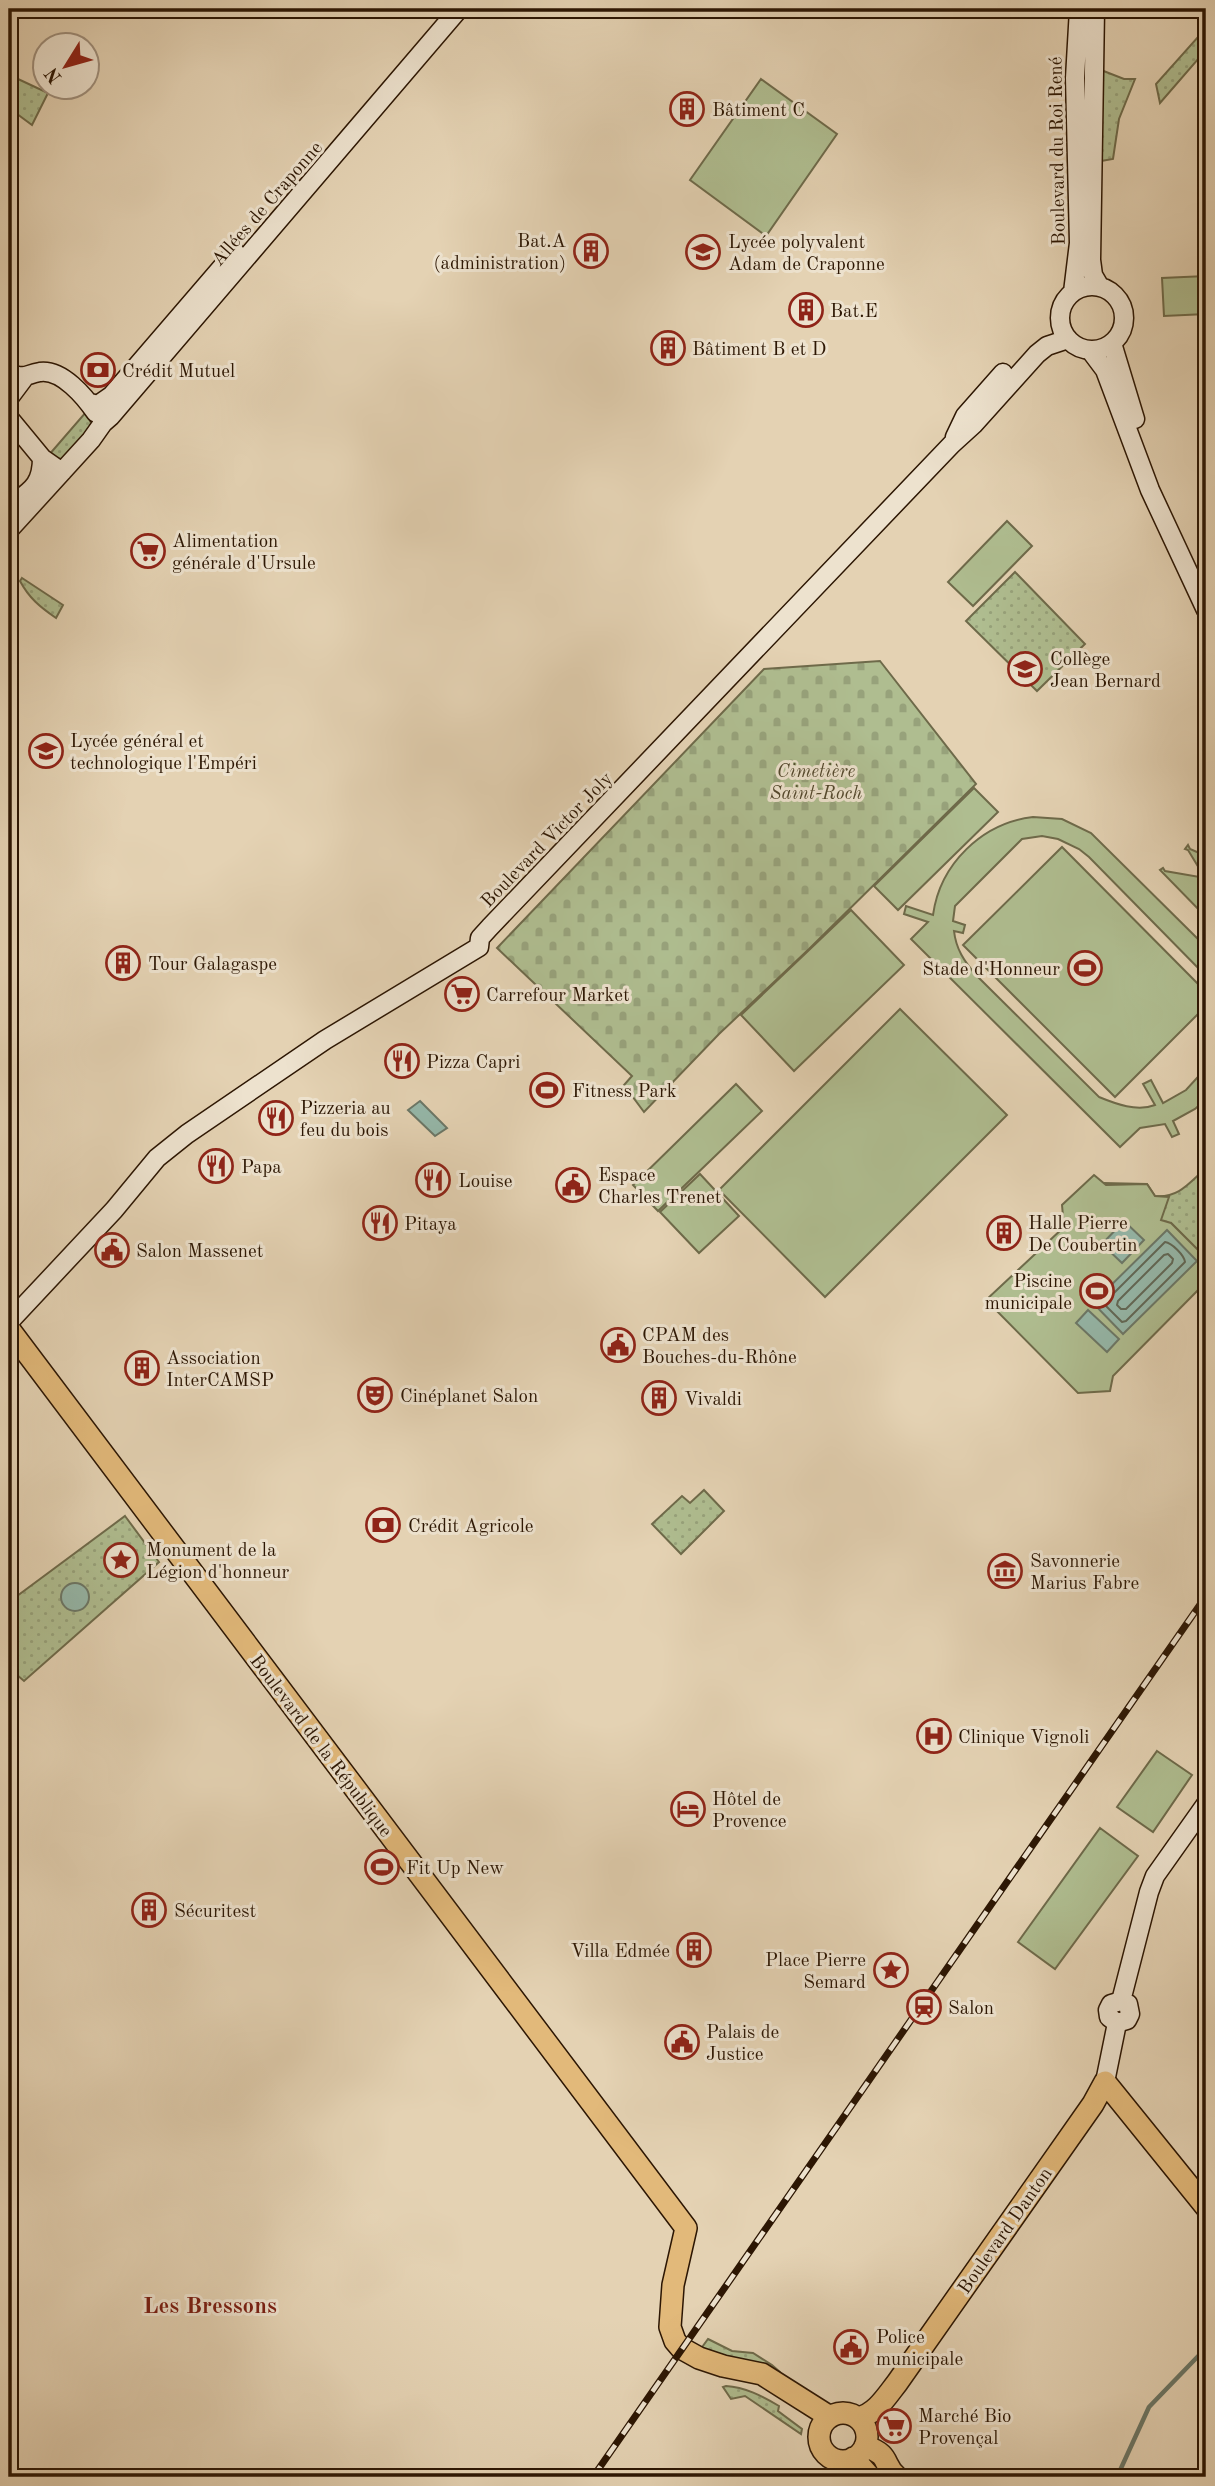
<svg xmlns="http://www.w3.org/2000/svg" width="1215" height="2486" viewBox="0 0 1215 2486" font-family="'Old Standard TT',serif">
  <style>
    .green { fill: url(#green-dots); stroke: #6e6a4a; stroke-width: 2 }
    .cemetery { fill: url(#cemetery-stones); stroke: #6e6a4a; stroke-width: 2 }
    .pitch { fill: #afbd90; stroke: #6e6a4a; stroke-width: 2 }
    .water { fill: #95b8aa; stroke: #6b7767; stroke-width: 2 }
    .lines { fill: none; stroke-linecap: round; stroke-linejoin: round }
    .shore { stroke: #606756; stroke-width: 2 }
    .stream { stroke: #6b7767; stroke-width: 4.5 }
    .secondary-casing { stroke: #2c1603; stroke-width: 21 }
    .primary-casing { stroke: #2c1603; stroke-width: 24 }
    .secondary { stroke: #ede2ce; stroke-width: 18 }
    .primary { stroke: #e2b97a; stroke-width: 21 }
    .rail-casing { stroke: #2c1603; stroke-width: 7 }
    .rail { stroke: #ede2ce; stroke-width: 4.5; stroke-dasharray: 13; stroke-linecap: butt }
    .labels { text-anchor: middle; stroke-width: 6; stroke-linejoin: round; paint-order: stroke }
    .poi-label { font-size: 19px; fill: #2c1603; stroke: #ede2ce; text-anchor: start }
    .street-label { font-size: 19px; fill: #2c1603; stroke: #ede2ce }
    .park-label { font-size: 19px; font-style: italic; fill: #53482d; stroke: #ede2ce }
    .quarter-label { font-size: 23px; font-weight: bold; fill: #7a1f14; stroke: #ede2ce }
  </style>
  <defs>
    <pattern id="green-dots" width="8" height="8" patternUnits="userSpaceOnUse" patternTransform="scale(1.75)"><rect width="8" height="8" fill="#afbd90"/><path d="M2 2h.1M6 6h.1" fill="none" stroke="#97a27b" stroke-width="1.8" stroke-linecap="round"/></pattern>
    <pattern id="cemetery-stones" width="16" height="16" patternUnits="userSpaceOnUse" patternTransform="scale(1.75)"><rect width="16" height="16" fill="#afbd90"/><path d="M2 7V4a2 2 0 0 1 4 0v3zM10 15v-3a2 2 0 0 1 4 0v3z" fill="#97a27b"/></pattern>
  </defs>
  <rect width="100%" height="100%" fill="#e4d2b3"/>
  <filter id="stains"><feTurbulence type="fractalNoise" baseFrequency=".00286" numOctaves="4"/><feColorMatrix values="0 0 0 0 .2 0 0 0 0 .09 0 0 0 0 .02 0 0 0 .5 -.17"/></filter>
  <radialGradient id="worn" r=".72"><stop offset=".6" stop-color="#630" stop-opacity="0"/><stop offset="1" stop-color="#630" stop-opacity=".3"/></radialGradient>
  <!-- green -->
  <path class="green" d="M 1206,28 L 1206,50 L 1160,103 L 1156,84 Z
    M 1101,70 L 1124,79 L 1135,79 L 1119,119 L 1113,159 L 1101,161 Z
    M 18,79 L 48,93 L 32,125 L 9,108 L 9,89 Z
    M 86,412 L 91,423 L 90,429 L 62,459 L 52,458 L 48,456 Z
    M 1015,572 L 1085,644 L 1037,691 L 966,621 Z
    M 22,578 L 63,605 L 56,618 C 40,607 29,598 20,581 Z
    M 1206,1168 L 1206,1249 L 1201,1253 L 1171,1223 L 1038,1298 L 1104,1183 L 1147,1184 L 1155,1196 C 1179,1198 1189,1183 1206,1168 Z
    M 704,1490 L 724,1511 L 681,1554 L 652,1524 L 682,1496 L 690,1503 Z
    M 125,1516 L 159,1562 L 24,1681 L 9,1668 L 9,1602 Z
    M 708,2339 L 732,2351 L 753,2353 L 772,2365 L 780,2372 L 781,2376 L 700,2350 Z
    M 726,2386 C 745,2387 762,2396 779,2406 L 778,2411 L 802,2429 L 801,2434 L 745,2396 L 731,2399 L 723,2387 Z"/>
  <!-- cemetery -->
  <path class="cemetery" d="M 880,661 L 976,784 L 809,949 L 719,1034 L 644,1112 L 624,1085 L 632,1076 L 497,948 L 764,669 Z"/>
  <!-- pitch -->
  <path class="pitch" d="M 761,79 L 837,134 L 766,236 L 690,180 Z
    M 1206,276 L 1206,314 L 1164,316 L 1162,278 Z
    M 1007,521 L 1032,546 L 973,606 L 948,582 Z
    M 974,788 L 998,812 L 898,910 L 874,886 Z
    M 1033,817 L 1062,819 L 1091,833 L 1206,947 L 1206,976 L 1089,857 L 1079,849 L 1058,839 L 1042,836 L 1022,839 L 955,906 L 953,921 L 965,925 L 963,933 L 954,931 C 956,949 964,961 976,975 L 1099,1097 C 1116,1104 1137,1112 1155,1105 L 1143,1084 L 1151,1080 L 1163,1103 L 1186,1090 L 1206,1068 L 1206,1099 L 1195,1109 L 1173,1121 L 1179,1134 L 1172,1137 L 1165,1124 L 1140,1128 L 1120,1147 L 911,939 L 928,922 L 904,914 L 906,906 L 933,915 C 940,864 982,823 1033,817 Z
    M 1188,845 L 1190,849 L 1206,856 L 1206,917 L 1160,870 L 1163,868 L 1165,871 L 1205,878 L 1188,850 L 1185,849 Z
    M 1062,847 L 1206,992 L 1206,1006 L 1115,1097 L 963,945 Z
    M 851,910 L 904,965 L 794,1071 L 741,1015 Z
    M 900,1009 L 1007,1115 L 825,1297 L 719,1190 Z
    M 736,1084 L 762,1111 L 658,1211 L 633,1185 Z
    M 700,1174 L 739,1216 L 699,1253 L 660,1212 Z
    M 1094,1175 L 1106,1185 L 1147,1184 L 1155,1196 L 1169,1197 L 1161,1220 L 1171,1223 L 1201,1253 L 1206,1249 L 1206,1282 L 1113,1376 L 1110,1391 L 1078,1393 L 986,1300 L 1064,1227 L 1062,1205 Z
    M 1157,1751 L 1192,1775 L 1153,1832 L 1117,1807 Z
    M 1100,1828 L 1138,1856 L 1055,1969 L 1018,1942 Z"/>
  <!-- water -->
  <path class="water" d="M 420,1101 L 447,1128 L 435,1136 L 408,1110 Z
    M 1124,1221 L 1144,1240 L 1122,1263 L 1102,1244 Z
    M 1167,1230 L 1197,1261 L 1123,1334 L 1093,1303 Z
    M 1088,1310 L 1119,1339 L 1107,1352 L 1076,1323 Z
    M61 1597a14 14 0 1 1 28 0a14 14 0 1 1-28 0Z"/>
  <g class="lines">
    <!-- shore -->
    <path class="shore" d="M 1165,1242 C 1172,1243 1184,1255 1185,1262 L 1126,1321 L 1122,1322 L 1105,1305 L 1105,1302 Z
      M 1168,1254 L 1173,1259 L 1172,1263 L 1126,1309 L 1121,1309 L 1117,1305 L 1118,1301 L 1164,1255 Z"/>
    <!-- stream -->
    <path class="stream" d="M 1117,2477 L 1149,2407 L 1206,2348"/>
    <!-- secondary casing -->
    <g class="secondary-casing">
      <path id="secondary" d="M 1095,9 L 1091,260 L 1093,275 L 1100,287
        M1060 318a32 32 0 1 1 64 0a32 32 0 1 1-64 0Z
        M 1073,292 L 1079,243 L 1075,78 L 1079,9
        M 1112,343 L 1135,419
        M 1090,350 L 1105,370 L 1150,490 L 1206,610
        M 9,374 C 28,379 24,375 40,372 C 62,369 85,397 96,413
        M 9,398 L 24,378
        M 90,403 L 98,405 L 111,396 L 235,252
        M 9,418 L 42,458 L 62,472
        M 103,423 L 111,416 L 459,9
        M 955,437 L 965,416 L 1003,373
        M 9,507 C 29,491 42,487 42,458
        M 9,530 L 91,440 L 103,423
        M 9,1322 L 114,1210 L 157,1158 L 187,1134 L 325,1040 L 479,947 L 480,938 L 490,927 L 952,444 L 974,424 L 1037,354 L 1047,346 L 1068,339
        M 1121,2001 L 1149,1892 L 1155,1876 L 1206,1804
        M 1117,2023 L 1109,2017 L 1108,2010 L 1111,2004 L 1121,2001
        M 1117,2023 L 1127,2020 L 1130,2014 L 1128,2004 L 1121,2001
        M 1105,2082 L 1117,2023"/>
    </g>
    <!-- primary casing -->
    <g class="primary-casing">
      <path id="primary" d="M 9,1329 L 686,2228 L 673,2285 L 670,2327 L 675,2341 L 681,2348 L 699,2358 L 723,2366 L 762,2374 L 830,2417
        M819 2437a24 24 0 1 1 48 0a24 24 0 1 1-48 0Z
        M 858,2418 C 876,2414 886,2397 897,2383 L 1093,2104 L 1105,2082 L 1206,2207
        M 865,2446 C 893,2456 881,2464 897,2477
        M 853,2458 L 870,2477"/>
    </g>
    <!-- secondary -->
    <use href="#secondary" class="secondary"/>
    <!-- primary -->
    <use href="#primary" class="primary"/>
    <!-- rail casing -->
    <g class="rail-casing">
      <path id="rail" d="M 593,2477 L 1206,1596"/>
    </g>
    <!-- rail -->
    <use href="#rail" class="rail"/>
  </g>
  <!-- icons -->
  <defs>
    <g id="building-ring" transform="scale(1.75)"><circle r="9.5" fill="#ede2ce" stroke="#8f2418" stroke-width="1.5"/><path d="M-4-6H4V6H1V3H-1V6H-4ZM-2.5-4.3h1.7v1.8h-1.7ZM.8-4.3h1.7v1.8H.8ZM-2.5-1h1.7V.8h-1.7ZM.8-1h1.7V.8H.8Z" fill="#8f2418"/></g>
    <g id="school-ring" transform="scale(1.75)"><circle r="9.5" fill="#ede2ce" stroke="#8f2418" stroke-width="1.5"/><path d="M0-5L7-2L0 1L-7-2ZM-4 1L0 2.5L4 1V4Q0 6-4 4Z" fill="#8f2418"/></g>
    <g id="bank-ring" transform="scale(1.75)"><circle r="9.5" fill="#ede2ce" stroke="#8f2418" stroke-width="1.5"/><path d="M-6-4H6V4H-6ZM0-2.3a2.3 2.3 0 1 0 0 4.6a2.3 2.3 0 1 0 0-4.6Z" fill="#8f2418"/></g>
    <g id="supermarket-ring" transform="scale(1.75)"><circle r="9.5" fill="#ede2ce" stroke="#8f2418" stroke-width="1.5"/><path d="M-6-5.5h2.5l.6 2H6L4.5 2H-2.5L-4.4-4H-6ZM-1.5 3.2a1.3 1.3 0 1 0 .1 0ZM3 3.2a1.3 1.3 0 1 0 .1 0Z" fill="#8f2418"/></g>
    <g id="stadium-ring" transform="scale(1.75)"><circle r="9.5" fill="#ede2ce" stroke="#8f2418" stroke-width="1.5"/><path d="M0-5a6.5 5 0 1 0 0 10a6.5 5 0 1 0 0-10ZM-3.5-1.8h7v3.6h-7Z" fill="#8f2418"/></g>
    <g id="restaurant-ring" transform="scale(1.75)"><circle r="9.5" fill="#ede2ce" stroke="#8f2418" stroke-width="1.5"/><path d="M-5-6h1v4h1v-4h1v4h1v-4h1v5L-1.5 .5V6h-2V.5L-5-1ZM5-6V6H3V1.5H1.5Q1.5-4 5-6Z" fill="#8f2418"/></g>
    <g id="civic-ring" transform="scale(1.75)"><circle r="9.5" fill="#ede2ce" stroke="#8f2418" stroke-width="1.5"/><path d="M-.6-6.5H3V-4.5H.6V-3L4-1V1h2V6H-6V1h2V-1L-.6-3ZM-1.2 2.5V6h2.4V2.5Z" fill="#8f2418"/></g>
    <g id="theatre-ring" transform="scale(1.75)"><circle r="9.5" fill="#ede2ce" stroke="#8f2418" stroke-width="1.5"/><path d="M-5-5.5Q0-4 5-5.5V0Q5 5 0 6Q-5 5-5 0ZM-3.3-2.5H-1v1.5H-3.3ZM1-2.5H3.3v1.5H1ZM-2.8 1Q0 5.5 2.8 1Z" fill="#8f2418"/></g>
    <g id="sight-ring" transform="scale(1.75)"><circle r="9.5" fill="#ede2ce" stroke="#8f2418" stroke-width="1.5"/><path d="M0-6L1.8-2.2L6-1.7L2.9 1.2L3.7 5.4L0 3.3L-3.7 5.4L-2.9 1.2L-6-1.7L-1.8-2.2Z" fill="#8f2418"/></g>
    <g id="museum-ring" transform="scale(1.75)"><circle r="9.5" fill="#ede2ce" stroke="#8f2418" stroke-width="1.5"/><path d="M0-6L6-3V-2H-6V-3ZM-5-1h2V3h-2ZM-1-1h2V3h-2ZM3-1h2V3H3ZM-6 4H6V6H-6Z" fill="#8f2418"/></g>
    <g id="hospital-ring" transform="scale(1.75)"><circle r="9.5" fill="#ede2ce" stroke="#8f2418" stroke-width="1.5"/><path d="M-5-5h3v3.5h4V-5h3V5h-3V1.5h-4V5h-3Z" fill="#8f2418"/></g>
    <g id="hotel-ring" transform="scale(1.75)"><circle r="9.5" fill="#ede2ce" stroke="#8f2418" stroke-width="1.5"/><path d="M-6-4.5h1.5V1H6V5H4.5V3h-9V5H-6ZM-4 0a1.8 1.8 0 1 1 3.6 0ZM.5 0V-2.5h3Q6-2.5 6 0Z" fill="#8f2418"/></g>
    <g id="station-ring" transform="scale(1.75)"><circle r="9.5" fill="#ede2ce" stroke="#8f2418" stroke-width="1.5"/><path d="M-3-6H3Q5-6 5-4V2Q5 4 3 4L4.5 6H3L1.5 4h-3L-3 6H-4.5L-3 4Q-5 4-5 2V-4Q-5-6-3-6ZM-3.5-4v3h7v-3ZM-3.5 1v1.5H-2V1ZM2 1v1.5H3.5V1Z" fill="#8f2418"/></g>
  </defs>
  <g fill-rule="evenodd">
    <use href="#building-ring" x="687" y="109"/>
    <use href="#building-ring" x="591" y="251"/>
    <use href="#school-ring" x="703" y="252"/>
    <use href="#building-ring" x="806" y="310"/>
    <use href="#building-ring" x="668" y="348"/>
    <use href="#bank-ring" x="98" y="370"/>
    <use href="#supermarket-ring" x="148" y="551"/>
    <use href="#school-ring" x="1025" y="669"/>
    <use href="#school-ring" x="46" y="751"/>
    <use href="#building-ring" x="123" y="963"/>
    <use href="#stadium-ring" x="1085" y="968"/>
    <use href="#supermarket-ring" x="462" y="994"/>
    <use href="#restaurant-ring" x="402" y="1061"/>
    <use href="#stadium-ring" x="547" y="1090"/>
    <use href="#restaurant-ring" x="276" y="1118"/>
    <use href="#restaurant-ring" x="216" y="1166"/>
    <use href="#restaurant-ring" x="433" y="1180"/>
    <use href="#civic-ring" x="573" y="1185"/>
    <use href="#restaurant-ring" x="380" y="1223"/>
    <use href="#building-ring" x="1004" y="1233"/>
    <use href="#civic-ring" x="112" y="1250"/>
    <use href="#stadium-ring" x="1097" y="1291"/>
    <use href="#civic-ring" x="618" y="1345"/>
    <use href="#building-ring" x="142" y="1368"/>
    <use href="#theatre-ring" x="375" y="1395"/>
    <use href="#building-ring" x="659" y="1398"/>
    <use href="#bank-ring" x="383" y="1525"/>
    <use href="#sight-ring" x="121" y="1560"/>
    <use href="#museum-ring" x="1005" y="1571"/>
    <use href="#hospital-ring" x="934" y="1736"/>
    <use href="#hotel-ring" x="688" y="1809"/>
    <use href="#stadium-ring" x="382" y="1867"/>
    <use href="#building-ring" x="149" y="1910"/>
    <use href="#building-ring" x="694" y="1950"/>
    <use href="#sight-ring" x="891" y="1970"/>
    <use href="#station-ring" x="924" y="2007"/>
    <use href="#civic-ring" x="682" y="2042"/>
    <use href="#civic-ring" x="851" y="2347"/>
    <use href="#supermarket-ring" x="894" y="2426"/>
  </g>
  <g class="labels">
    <!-- poi labels -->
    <g class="poi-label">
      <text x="712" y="116">Bâtiment C</text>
      <text x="566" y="247" text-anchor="end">Bat.A<tspan x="566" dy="22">(administration)</tspan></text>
      <text x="728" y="248">Lycée polyvalent<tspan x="728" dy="22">Adam de Craponne</tspan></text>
      <text x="830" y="317">Bat.E</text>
      <text x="692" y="355">Bâtiment B et D</text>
      <text x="122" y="377">Crédit Mutuel</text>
      <text x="172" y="547">Alimentation<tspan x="172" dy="22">générale d'Ursule</tspan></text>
      <text x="1050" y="665">Collège<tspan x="1050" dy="22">Jean Bernard</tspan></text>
      <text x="70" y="747">Lycée général et<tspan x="70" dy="22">technologique l'Empéri</tspan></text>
      <text x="148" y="970">Tour Galagaspe</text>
      <text x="1060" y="975" text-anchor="end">Stade d'Honneur</text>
      <text x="486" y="1001">Carrefour Market</text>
      <text x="426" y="1068">Pizza Capri</text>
      <text x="572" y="1097">Fitness Park</text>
      <text x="300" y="1114">Pizzeria au<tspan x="300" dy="22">feu du bois</tspan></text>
      <text x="241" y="1173">Papa</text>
      <text x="598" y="1181">Espace<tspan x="598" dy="22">Charles Trenet</tspan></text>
      <text x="458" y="1187">Louise</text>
      <text x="1028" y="1229">Halle Pierre<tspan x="1028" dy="22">De Coubertin</tspan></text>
      <text x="404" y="1230">Pitaya</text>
      <text x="136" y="1257">Salon Massenet</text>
      <text x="1072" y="1287" text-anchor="end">Piscine<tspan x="1072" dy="22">municipale</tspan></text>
      <text x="642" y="1341">CPAM des<tspan x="642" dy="22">Bouches-du-Rhône</tspan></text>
      <text x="166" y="1364">Association<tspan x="166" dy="22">InterCAMSP</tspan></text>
      <text x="400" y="1402">Cinéplanet Salon</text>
      <text x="684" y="1405">Vivaldi</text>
      <text x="408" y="1532">Crédit Agricole</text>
      <text x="146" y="1556">Monument de la<tspan x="146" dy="22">Légion d'honneur</tspan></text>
      <text x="1030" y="1567">Savonnerie<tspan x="1030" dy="22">Marius Fabre</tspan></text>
      <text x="958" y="1743">Clinique Vignoli</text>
      <text x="712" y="1805">Hôtel de<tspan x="712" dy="22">Provence</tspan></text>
      <text x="406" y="1874">Fit Up New</text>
      <text x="174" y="1917">Sécuritest</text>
      <text x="670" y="1957" text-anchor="end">Villa Edmée</text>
      <text x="866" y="1966" text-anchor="end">Place Pierre<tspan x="866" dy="22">Semard</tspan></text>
      <text x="948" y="2014">Salon</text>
      <text x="706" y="2038">Palais de<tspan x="706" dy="22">Justice</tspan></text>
      <text x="876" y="2343">Police<tspan x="876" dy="22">municipale</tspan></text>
      <text x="918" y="2422">Marché Bio<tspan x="918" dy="22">Provençal</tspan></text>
    </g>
    <!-- street labels -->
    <g class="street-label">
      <text transform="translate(1056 151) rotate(-91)" y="7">Boulevard du Roi René</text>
      <text transform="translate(266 203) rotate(-49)" y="7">Allées de Craponne</text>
      <text transform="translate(546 839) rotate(-46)" y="7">Boulevard Victor Joly</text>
      <text transform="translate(322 1745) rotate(53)" y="7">Boulevard de la République</text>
      <text transform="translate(1004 2230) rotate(-55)" y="7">Boulevard Danton</text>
    </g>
    <!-- park labels -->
    <g class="park-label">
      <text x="816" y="777">Cimetière<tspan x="816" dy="22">Saint-Roch</tspan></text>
    </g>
    <!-- quarter labels -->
    <g class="quarter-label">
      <text x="210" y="2313">Les Bressons</text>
    </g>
  </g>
  <!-- margin -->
  <rect width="1215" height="2486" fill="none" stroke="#e4d2b3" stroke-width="35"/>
  <rect x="10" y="10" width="1194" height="2465" fill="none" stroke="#2c1603" stroke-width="3.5"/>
  <rect x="18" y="18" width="1180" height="2451" fill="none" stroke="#2c1603" stroke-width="2"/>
  <!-- north arrow -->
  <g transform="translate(66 66) rotate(233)"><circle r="33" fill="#ede2ce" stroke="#a0907d" stroke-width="2"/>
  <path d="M0-5L12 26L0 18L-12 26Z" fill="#8f2418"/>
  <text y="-10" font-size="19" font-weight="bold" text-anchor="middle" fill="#2c1603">N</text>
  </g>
  <rect width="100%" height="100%" filter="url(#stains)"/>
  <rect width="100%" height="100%" fill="url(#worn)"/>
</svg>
